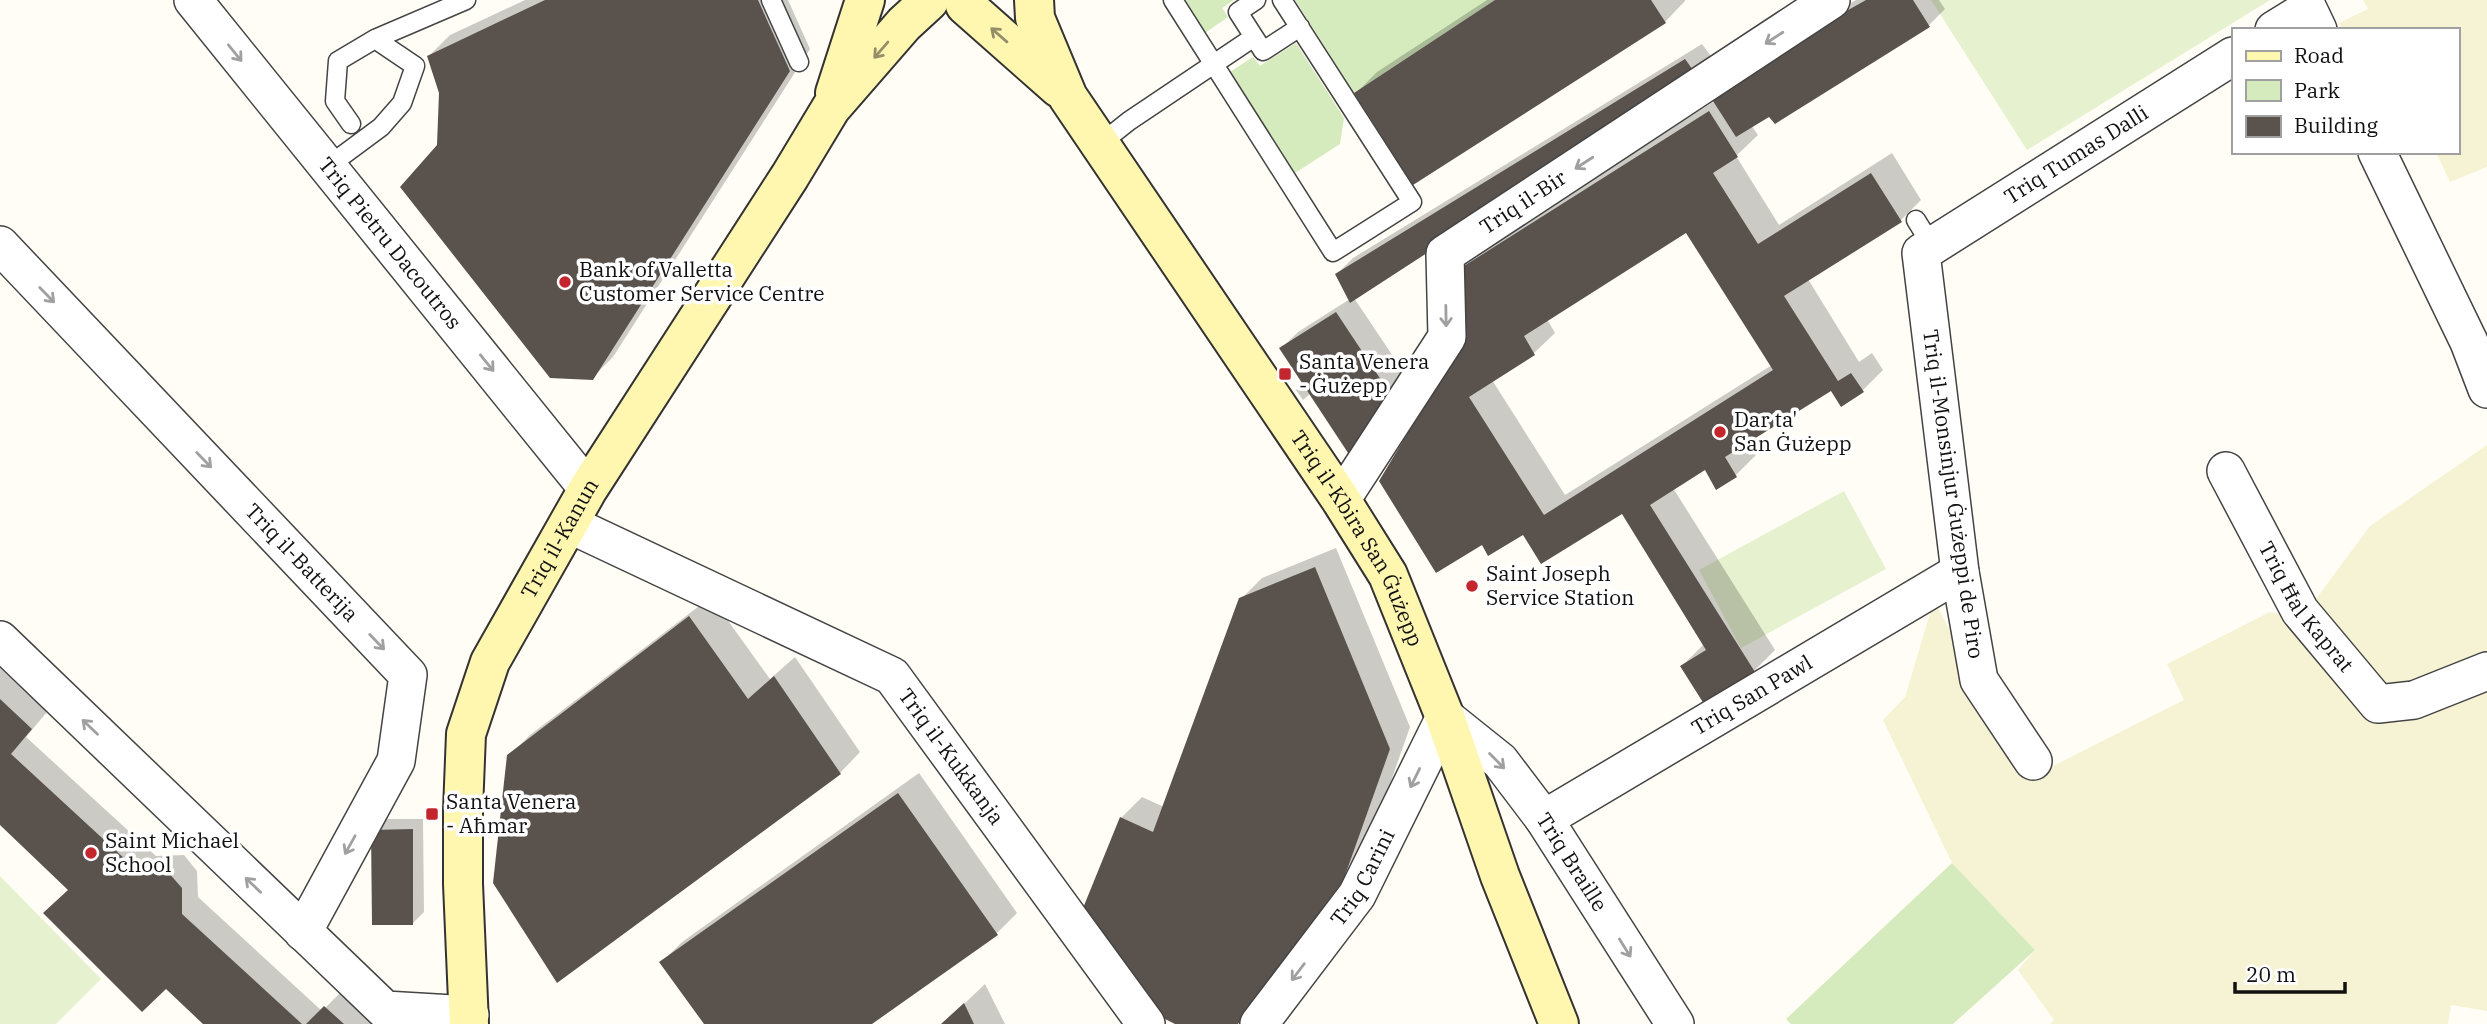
<svg xmlns="http://www.w3.org/2000/svg" width="2487" height="1024" viewBox="0 0 2487 1024" font-family="'IBM Plex Serif',serif">
  <style>
    .farmland { fill: #f6f3d4 }
    .green { fill: #d5ebbd }
    .pitch { fill: #e6f2cf }
    .shadow { fill: #0003; fill-rule: evenodd }
    .building { fill: #5a524d; fill-rule: evenodd }
    .lines { fill: none; stroke-linecap: round; stroke-linejoin: round }
    .service-casing { stroke: #444; stroke-width: 21 }
    .minor-casing { stroke: #444; stroke-width: 40 }
    .secondary-casing { stroke: #333; stroke-width: 42 }
    .service { stroke: #fff; stroke-width: 18 }
    .minor { stroke: #fff; stroke-width: 37 }
    .secondary { stroke: #fff6b0; stroke-width: 38 }
    .oneway { stroke: #948f68 }
    .oneway2 { stroke: #a0a0a0 }
    .poi-dot { fill: #c4262e; stroke: #fff; stroke-width: 2.5 }
    .labels { text-anchor: middle; stroke-width: 7; stroke-linejoin: round; paint-order: stroke }
    .street-label { font-size: 21px; fill: #111; stroke: #fff }
    .poi-label { font-size: 21px; fill: #111; stroke: #fff; text-anchor: start }
  </style>
  <rect width="100%" height="100%" fill="#fffdf5"/>
  <!-- farmland -->
  <path class="farmland" d="M 2363,0 L 2487,0 L 2487,167 L 2450,182 L 2436,152 L 2457,152 L 2457,30 L 2342,30 L 2339,23 L 2368,9 Z
    M 2487,445 L 2487,660 L 2410,693 L 2382,689 L 2310,607 L 2370,526 Z
    M 1934,600 L 2027,779 L 2184,700 L 2167,664 L 2270,612 L 2293,616 L 2367,715 L 2399,723 L 2487,690 L 2487,1011 L 2451,1005 L 2448,1024 L 2050,1024 L 2054,1020 L 2018,970 L 2035,950 L 1952,863 L 1883,720 L 1905,697 Z"/>
  <!-- green -->
  <path class="green" d="M 1184,0 L 1234,0 L 1222,8 L 1228,17 L 1205,33 Z
    M 1295,0 L 1495,0 L 1354,93 Z
    M 1296,43 L 1344,118 L 1340,144 L 1295,173 L 1230,72 L 1253,57 L 1260,66 Z
    M 1952,863 L 2035,950 L 1953,1024 L 1791,1024 L 1786,1019 Z"/>
  <!-- pitch -->
  <path class="pitch" d="M 1931,0 L 2270,0 L 2027,150 Z
    M 1844,491 L 1886,569 L 1741,648 L 1699,570 Z
    M 0,876 L 101,979 L 56,1024 L 0,1024 Z"/>
  <!-- shadow -->
  <path class="shadow" d="M 525,0 L 788,0 L 810,49 L 613,357 L 592,378 L 439,146 L 441,92 L 429,56 L 450,35 Z
    M 1487,0 L 1685,0 L 1685,1 L 1665,22 L 1356,93 L 1377,72 Z
    M 1856,0 L 1939,0 L 1945,9 L 1929,25 L 1751,125 L 1758,135 L 1736,156 L 1779,225 L 1892,153 L 1921,200 L 1901,220 L 1808,279 L 1859,362 L 1872,353 L 1883,370 L 1862,391 L 1831,388 L 1748,442 L 1756,455 L 1736,475 L 1705,468 L 1673,488 L 1775,650 L 1754,671 L 1682,666 L 1703,645 L 1623,512 L 1482,543 L 1436,571 L 1464,343 L 1458,271 L 1479,250 L 1715,101 L 1725,74 ZM 1686,231 L 1772,365 L 1565,495 L 1492,380 L 1534,353 L 1555,333 L 1547,319 Z
    M 1702,44 L 1713,59 L 1354,298 L 1411,383 L 1370,444 L 1311,393 L 1303,400 L 1296,390 L 1304,383 L 1282,348 L 1298,332 L 1350,299 L 1337,274 L 1353,258 Z
    M 1336,548 L 1410,727 L 1364,858 L 1242,1023 L 1179,1024 L 1121,818 L 1142,797 L 1164,807 L 1241,599 L 1262,578 Z
    M 711,597 L 770,679 L 795,657 L 860,752 L 840,773 L 509,756 L 530,735 Z
    M 0,668 L 47,712 L 26,737 L 156,856 L 184,855 L 197,871 L 198,897 L 322,1011 L 342,991 L 377,1024 L 205,1024 L 70,889 L 0,823 Z
    M 919,773 L 1017,913 L 997,933 L 871,1022 L 872,1024 L 706,1024 L 661,963 L 682,942 Z
    M 384,819 L 423,819 L 424,912 L 413,923 L 373,830 Z
    M 985,984 L 1005,1024 L 943,1024 Z"/>
  <!-- building -->
  <path class="building" d="M 545,0 L 758,0 L 790,71 L 593,380 L 550,378 L 400,187 L 437,145 L 439,93 L 427,56 Z
    M 1495,0 L 1651,0 L 1666,23 L 1413,185 L 1354,93 Z
    M 1866,0 L 1913,0 L 1930,27 L 1775,124 L 1769,117 L 1736,137 L 1706,90 Z
    M 1685,59 L 1698,77 L 1350,303 L 1335,274 Z
    M 1709,111 L 1738,157 L 1713,173 L 1758,244 L 1871,173 L 1902,222 L 1784,296 L 1838,381 L 1851,373 L 1864,392 L 1841,407 L 1831,391 L 1725,457 L 1737,477 L 1716,490 L 1705,470 L 1650,505 L 1755,672 L 1704,704 L 1680,666 L 1706,650 L 1622,514 L 1541,564 L 1523,535 L 1488,556 L 1482,545 L 1436,573 L 1379,481 L 1462,342 L 1456,271 ZM 1686,233 L 1773,370 L 1544,515 L 1469,397 L 1535,355 L 1524,336 Z
    M 1336,312 L 1395,401 L 1354,462 L 1279,348 Z
    M 1315,567 L 1390,749 L 1343,881 L 1238,1024 L 1175,1024 L 1163,1018 L 1081,913 L 1120,817 L 1153,832 L 1239,598 Z
    M 689,616 L 748,699 L 774,676 L 841,774 L 557,983 L 493,883 L 507,755 Z
    M 0,699 L 32,729 L 11,754 L 139,872 L 167,871 L 182,888 L 182,914 L 302,1024 L 203,1024 L 166,989 L 142,1012 L 43,913 L 68,890 L 0,825 Z
    M 898,793 L 998,935 L 872,1024 L 704,1024 L 659,962 Z
    M 413,829 L 413,925 L 372,925 L 371,830 Z
    M 964,1003 L 974,1024 L 941,1024 Z
    M 324,1006 L 344,1024 L 306,1024 Z"/>
  <g class="lines">
    <!-- service casing -->
    <g class="service-casing">
      <path id="service" d="M 771,0 L 799,62
        M 1173,0 L 1333,252 L 1412,202 L 1282,0
        M 1256,0 L 1238,12 L 1263,51 L 1300,27
        M 375,39 L 466,0
        M 1100,144 L 1129,121 L 1254,37
        M 327,167 L 381,127 L 402,103 L 415,66 L 375,39 L 338,61 L 335,101 L 351,124
        M 1916,220 L 1932,246"/>
    </g>
    <!-- minor casing -->
    <g class="minor-casing">
      <g id="minor">
        <path id="s1" d="M 193,0 L 588,489"/>
        <path d="M 2274,30 L 2308,9 L 2318,30"/>
        <path d="M 2377,152 L 2469,342 L 2487,389"/>
        <path id="s2" d="M 0,245 L 408,675 L 396,761 L 303,932"/>
        <path id="s3" d="M 2226,471 L 2300,611 L 2378,704 L 2414,700 L 2487,671"/>
        <path id="s4" d="M 1341,500 L 1447,337 L 1445,254 L 1831,0"/>
        <path id="s5" d="M 569,524 L 892,676 L 1146,1024"/>
        <path d="M 0,640 L 385,1010 L 470,1015"/>
        <path id="s6" d="M 2033,761 L 1979,680 L 1960,572 L 1921,253 L 2233,56"/>
        <path id="s7" d="M 1544,819 L 1960,572"/>
        <path id="s8" d="M 1259,1024 L 1357,895 L 1445,717 L 1500,761 L 1544,819 L 1675,1024"/>
      </g>
    </g>
    <!-- secondary casing -->
    <g class="secondary-casing">
      <g id="secondary">
        <path id="s9" d="M 1034,0 L 1035,18 L 1068,97 L 1341,500 L 1388,575 L 1445,717 L 1500,876 L 1559,1024"/>
        <path d="M 965,5 L 1059,88"/>
        <path d="M 835,93 L 865,0"/>
        <path id="s10" d="M 469,1024 L 463,884 L 463,810 L 466,734 L 490,662 L 588,489 L 790,176 L 831,108 L 904,24 L 929,1"/>
      </g>
    </g>
    <!-- service -->
    <use href="#service" class="service"/>
    <!-- minor -->
    <use href="#minor" class="minor"/>
    <!-- secondary -->
    <use href="#secondary" class="secondary"/>
  </g>
  <!-- one-way arrows -->
  <defs><path id="oneway-shaft" d="M-6 0H5M1.5-3L5.5 0L1.5 3" fill="none" stroke-width="1.6" stroke-linecap="round" stroke-linejoin="round" transform="scale(1.75)"/></defs>
  <g class="oneway">
    <use href="#oneway-shaft" transform="translate(999 35) rotate(-139)"/>
    <use href="#oneway-shaft" transform="translate(881 50) rotate(131)"/>
  </g>
  <g class="oneway2">
    <use href="#oneway-shaft" transform="translate(1774 38) rotate(147)"/>
    <use href="#oneway-shaft" transform="translate(235 53) rotate(51)"/>
    <use href="#oneway-shaft" transform="translate(1584 163) rotate(147)"/>
    <use href="#oneway-shaft" transform="translate(47 295) rotate(46)"/>
    <use href="#oneway-shaft" transform="translate(1446 316) rotate(89)"/>
    <use href="#oneway-shaft" transform="translate(487 363) rotate(51)"/>
    <use href="#oneway-shaft" transform="translate(204 460) rotate(46)"/>
    <use href="#oneway-shaft" transform="translate(377 642) rotate(46)"/>
    <use href="#oneway-shaft" transform="translate(90 727) rotate(-136)"/>
    <use href="#oneway-shaft" transform="translate(1497 761) rotate(45)"/>
    <use href="#oneway-shaft" transform="translate(1415 778) rotate(116)"/>
    <use href="#oneway-shaft" transform="translate(350 845) rotate(119)"/>
    <use href="#oneway-shaft" transform="translate(253 885) rotate(-136)"/>
    <use href="#oneway-shaft" transform="translate(1625 948) rotate(58)"/>
    <use href="#oneway-shaft" transform="translate(1298 972) rotate(127)"/>
  </g>
  <!-- markers -->
  <g class="poi-dot">
    <circle cx="565" cy="282" r="7"/>
    <rect x="1278" y="367" width="14" height="14" rx="3.5"/>
    <circle cx="1720" cy="432" r="7"/>
    <circle cx="1472" cy="586" r="7"/>
    <rect x="425" y="807" width="14" height="14" rx="3.5"/>
    <circle cx="91" cy="853" r="7"/>
  </g>
  <g class="labels">
    <!-- street labels -->
    <g class="street-label">
      <text dy="7" stroke="none"><textPath href="#s6" startOffset="712">Triq Tumas Dalli</textPath></text>
      <text dy="7" stroke="none"><textPath href="#s4" startOffset="371">Triq il-Bir</textPath></text>
      <text dy="7" stroke="none"><textPath href="#s1" startOffset="313">Triq Pietru Dacoutros</textPath></text>
      <text transform="translate(1953 494) rotate(82)" y="7">Triq il-Monsinjur Ġużeppi de Piro</text>
      <text dy="7" stroke="none"><textPath href="#s10" startOffset="508">Triq il-Kanun</textPath></text>
      <text dy="7" stroke="none"><textPath href="#s9" startOffset="632">Triq il-Kbira San Ġużepp</textPath></text>
      <text dy="7" stroke="none"><textPath href="#s2" startOffset="438">Triq il-Batterija</textPath></text>
      <text dy="7" stroke="none"><textPath href="#s3" startOffset="158">Triq Ħal Kaprat</textPath></text>
      <text dy="7" stroke="none"><textPath href="#s7" startOffset="242">Triq San Pawl</textPath></text>
      <text dy="7" stroke="none"><textPath href="#s5" startOffset="457">Triq il-Kukkanja</textPath></text>
      <text dy="7" stroke="none"><textPath href="#s8" startOffset="555">Triq Braille</textPath></text>
      <text dy="7" stroke="none"><textPath href="#s8" startOffset="180">Triq Carini</textPath></text>
    </g>
    <!-- poi labels -->
    <g class="poi-label">
      <text x="579" y="277">Bank of Valletta<tspan x="579" dy="24">Customer Service Centre</tspan></text>
      <text x="1299" y="369">Santa Venera<tspan x="1299" dy="24">- Ġużepp</tspan></text>
      <text x="1734" y="427">Dar ta'<tspan x="1734" dy="24">San Ġużepp</tspan></text>
      <text x="1486" y="581">Saint Joseph<tspan x="1486" dy="24">Service Station</tspan></text>
      <text x="446" y="809">Santa Venera<tspan x="446" dy="24">- Aħmar</tspan></text>
      <text x="105" y="848">Saint Michael<tspan x="105" dy="24">School</tspan></text>
    </g>
  </g>
  <!-- legend -->
  <rect x="2232" y="28" width="228" height="126" fill="#ffffff" stroke="#a0a0a0" stroke-width="2"/>
  <rect x="2246" y="51" width="35" height="10" fill="#fff6b0" stroke="#a0a0a0" stroke-width="2"/>
  <text x="2294" y="63" font-size="21" fill="#111111">Road</text>
  <rect x="2246" y="80" width="35" height="21" fill="#d5ebbd" stroke="#a0a0a0" stroke-width="2"/>
  <text x="2294" y="98" font-size="21" fill="#111111">Park</text>
  <rect x="2246" y="116" width="35" height="21" fill="#5a524d" stroke="#a0a0a0" stroke-width="2"/>
  <text x="2294" y="133" font-size="21" fill="#111111">Building</text>
  <!-- scale -->
  <path d="M2235 982v10h110v-10" fill="none" stroke="#111111" stroke-width="3.5"/>
  <text x="2246" y="982" font-size="21" fill="#111111" stroke="#ffffff" stroke-width="5" paint-order="stroke">20 m</text>
</svg>
